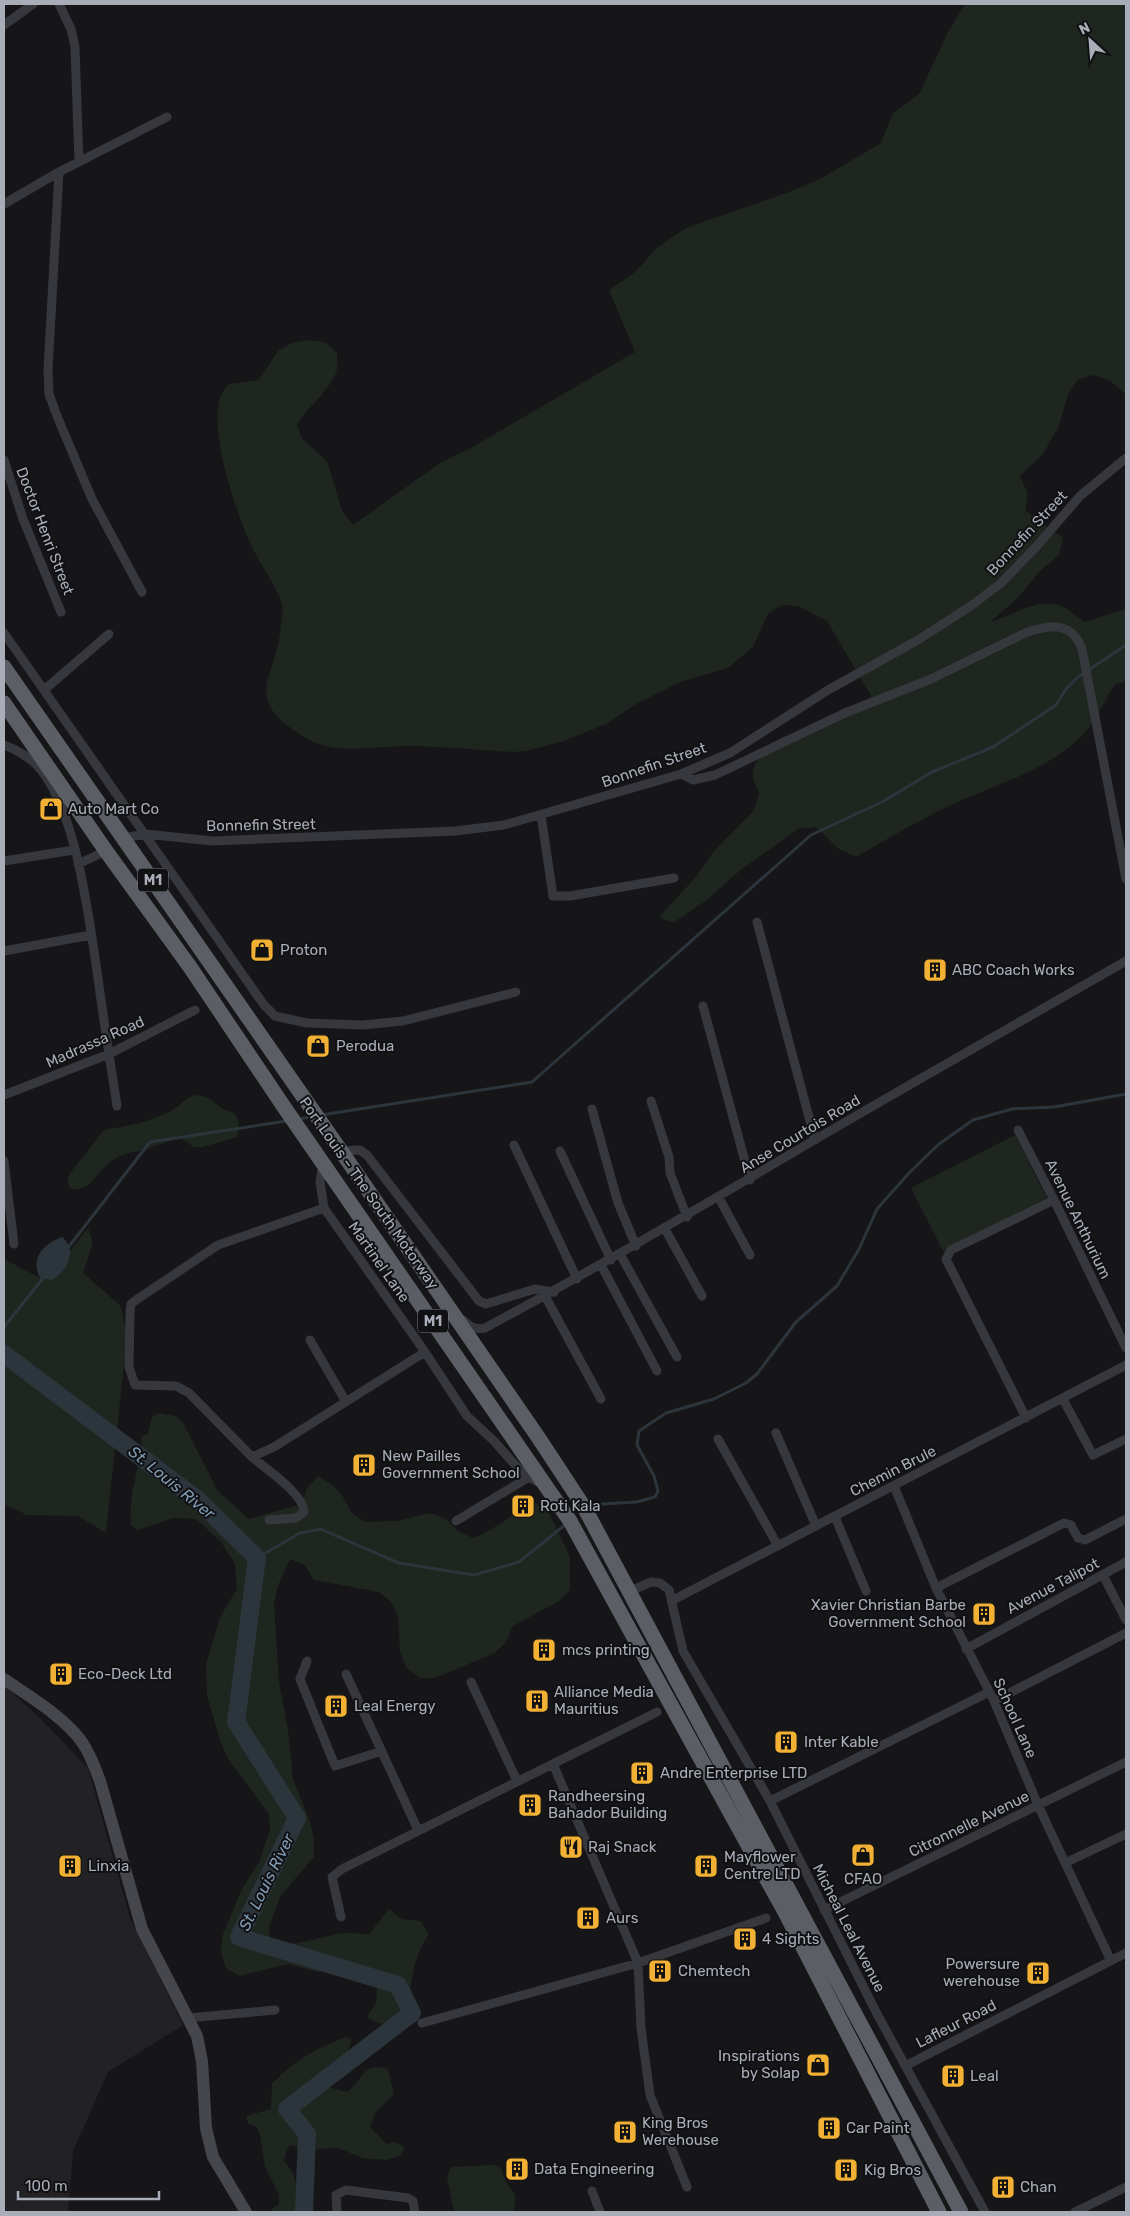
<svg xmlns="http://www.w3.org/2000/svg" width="1130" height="2216" viewBox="0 0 1130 2216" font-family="Rubik,sans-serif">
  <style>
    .built { fill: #222225 }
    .green { fill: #1e261f }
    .water { fill: #2c353c }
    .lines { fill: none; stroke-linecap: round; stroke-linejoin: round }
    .stream { stroke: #2c353c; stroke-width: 3 }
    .river { stroke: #2c353c; stroke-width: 18 }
    .minor { stroke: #37383d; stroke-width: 9 }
    .secondary { stroke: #45474d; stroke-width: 12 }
    .trunk { stroke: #5b5e65; stroke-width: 15 }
    .labels { text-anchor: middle; stroke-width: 4; stroke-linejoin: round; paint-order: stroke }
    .shield { fill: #111113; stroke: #7b7e86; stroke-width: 1 }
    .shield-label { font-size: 14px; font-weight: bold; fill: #a8adb8 }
    .street-label { font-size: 15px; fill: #a8adb8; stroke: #111113 }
    .poi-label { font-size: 15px; fill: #a8adb8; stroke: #111113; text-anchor: start }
    .water-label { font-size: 16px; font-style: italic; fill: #7f9bb3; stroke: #111113 }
  </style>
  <rect width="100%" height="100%" fill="#161618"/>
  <!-- built -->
  <path class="built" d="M 4,1685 L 40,1718 L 88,1768 L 130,1918 L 183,2025 L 108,2072 L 73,2151 L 68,2212 L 4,2212 Z"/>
  <!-- green -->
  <path class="green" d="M 965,4 L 1126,4 L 1126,395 L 1109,380 L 1093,375 L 1077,380 L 1068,394 L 1059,426 L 1043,454 L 1020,476 L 1027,492 L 1026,511 L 1063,538 L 1059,555 L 1040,571 L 1016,600 L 990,622 C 1010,617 1040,596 1061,606 C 1069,609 1077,617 1084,622 L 1126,609 L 1126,682 L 1115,684 C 1105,700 1093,726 1080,738 C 1043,773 993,785 949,806 C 917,821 886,840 856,857 L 839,849 L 816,827 L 800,828 L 742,869 L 704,902 L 673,923 L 659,917 L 695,878 L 714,851 L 754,810 L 759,793 C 749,772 750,766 768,750 L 872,697 L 827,621 L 798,606 L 782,605 L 768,614 L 753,647 L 728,668 L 680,682 L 634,705 L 608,723 L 564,741 L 530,750 L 514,752 C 480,750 446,747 412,746 C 376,745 335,757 304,737 C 238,696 278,680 281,623 C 282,617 283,610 282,604 C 276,585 261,566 252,547 C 236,513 211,437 219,401 C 220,395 225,389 228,384 L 259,380 L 278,351 L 291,343 L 308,340 L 325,342 L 337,353 C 337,358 338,364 337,369 C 334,386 308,407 297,424 L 302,439 L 327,461 L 342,511 L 353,525 L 440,463 L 469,449 L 635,352 L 609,290 L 635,272 L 658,247 L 686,228 L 789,192 L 820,179 L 881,143 L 893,113 L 919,94 L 948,32 Z
    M 194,1095 C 209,1096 208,1098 219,1106 C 225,1112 236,1110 238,1120 C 240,1125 238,1132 237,1137 L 203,1147 L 194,1147 L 179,1137 C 169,1141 159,1145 149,1148 C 134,1153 122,1152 109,1163 C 97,1173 88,1195 70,1188 L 67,1181 L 70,1173 L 104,1130 C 127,1126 150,1122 171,1111 C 180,1106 184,1099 194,1095 Z
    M 1015,1135 L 1047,1198 L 943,1251 L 911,1188 Z
    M 88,1228 L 93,1243 L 83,1273 L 121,1306 L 127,1336 L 106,1533 L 78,1516 L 27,1515 L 4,1504 L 4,1259 L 40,1278 L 51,1280 L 70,1260 L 70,1251 Z
    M 159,1413 L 175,1416 L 182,1421 L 218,1491 L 249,1519 L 302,1504 L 307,1488 L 319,1476 L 332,1485 L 343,1497 L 351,1512 L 365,1522 L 397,1521 L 430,1513 L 446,1519 L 458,1531 L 473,1538 C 496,1530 512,1513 534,1502 L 548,1511 L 570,1557 L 570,1590 L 559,1601 L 513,1626 L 506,1642 L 495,1653 L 435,1678 L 419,1678 L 406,1667 L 400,1651 L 398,1617 L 391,1602 L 379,1592 L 314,1580 L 305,1565 L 290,1559 L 277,1588 L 274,1605 L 279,1682 L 288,1730 L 293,1779 L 311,1825 L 314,1841 L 314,1857 L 281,1895 L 269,1926 L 270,1942 C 294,1947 309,1940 333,1935 C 344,1932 357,1934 369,1934 L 389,1909 L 402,1919 L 420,1921 L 429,1934 C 413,1956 411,1983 408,2010 L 395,2020 L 380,2024 L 367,2017 L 376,2003 L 377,1988 L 367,1975 L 351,1971 L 318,1972 L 288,1964 L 239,1976 L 226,1968 L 221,1953 L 222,1937 L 241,1891 L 259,1862 L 270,1830 L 269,1814 L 228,1759 L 221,1743 L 207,1696 L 206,1665 L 220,1617 L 237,1589 L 235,1564 L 221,1542 L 196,1519 L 173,1518 L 138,1530 L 131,1525 C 130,1509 131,1495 135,1479 C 139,1460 143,1457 141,1437 L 148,1433 L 152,1417 Z
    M 345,2037 L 351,2039 L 349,2049 L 326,2082 L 331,2088 L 347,2092 C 363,2081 362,2061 388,2069 L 394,2094 L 376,2112 L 370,2127 L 387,2144 L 395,2142 L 404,2147 L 402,2155 L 387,2160 L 363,2158 L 338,2148 L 314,2149 L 290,2145 L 286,2152 L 284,2160 L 293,2174 L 306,2212 L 270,2212 L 272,2209 L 279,2204 L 279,2195 L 265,2167 L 260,2135 L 256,2127 L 248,2123 L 246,2116 L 271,2109 L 272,2084 C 298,2057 311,2052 345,2037 Z
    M 493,2165 L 501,2168 L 506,2182 L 515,2195 L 514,2212 L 454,2212 L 447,2176 L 451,2167 Z"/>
  <!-- water -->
  <path class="water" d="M 62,1237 C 79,1251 66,1273 51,1280 L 40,1278 C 30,1258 43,1244 62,1237 Z"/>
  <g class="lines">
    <!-- stream -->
    <path class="stream" d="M 321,1115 L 532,1082 L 811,835 L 884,801 L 932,772 L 993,747 L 1056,705 L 1066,689 L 1078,677 L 1126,645
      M 298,1119 L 312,1117
      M 67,1249 L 150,1142 L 287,1121
      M 4,1327 L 44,1277
      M 591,1510 L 602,1504 L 636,1502 L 655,1497 L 658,1491 L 654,1476 L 637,1445 L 639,1431 L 666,1413 L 714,1399 L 746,1383 L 757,1374 L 796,1322 L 837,1286 L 859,1249 L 877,1209 L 909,1173 L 939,1144 L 973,1120 L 1012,1109 L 1054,1107 L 1126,1094
      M 257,1558 L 300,1533 L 321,1529 L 399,1563 L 474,1575 L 519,1562 L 566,1524"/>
    <!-- river -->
    <path class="river" d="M 4,1354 L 198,1500 L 257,1558 L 236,1722 L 297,1818 L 239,1937 L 398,1985 L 412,2013 L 287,2109 L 307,2134 L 304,2212"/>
    <!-- minor -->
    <path class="minor" d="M 59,4 L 71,29 L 75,47 L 79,162
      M 4,25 L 33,4
      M 59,172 L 48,370 L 49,394 L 57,416 L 92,499 L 142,592
      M 4,204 L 59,172 L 167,117
      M 4,460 L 23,519 L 61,612
      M 4,633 L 264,1005 L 275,1016 L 307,1023 L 363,1025 L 403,1021 L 516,992
      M 44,690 L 109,634
      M 4,745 C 16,749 33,759 41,770 C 77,816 88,913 97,971 C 103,1016 110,1061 117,1106
      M 681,774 L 693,780 L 715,775 L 845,713 L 931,679 L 1025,633 C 1049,625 1071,620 1082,649 L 1126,879
      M 541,815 L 553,896 L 570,896 L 674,878
      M 124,838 L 145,834 L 213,841 L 455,831 L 504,825 L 681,774 L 730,753 L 828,690 L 918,640 L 972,605 L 1000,584 L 1036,547 L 1080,496 L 1126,458
      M 4,861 L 74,850
      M 78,864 L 106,851
      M 757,922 L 815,1140
      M 4,951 L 91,935
      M 703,1006 L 750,1180
      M 4,1095 L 109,1054 L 195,1010
      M 651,1101 L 669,1157 L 670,1173 L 687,1217
      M 592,1109 L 618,1203 L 636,1246
      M 1018,1130 L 1054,1200 L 1126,1348
      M 514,1145 L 577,1279
      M 341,1151 L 360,1150 L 367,1155 L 479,1301 L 486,1304 L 535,1289 L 554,1292
      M 560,1151 L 611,1260
      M 4,1161 L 14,1244
      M 323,1164 L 320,1182 L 324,1208 L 425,1352 L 467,1416 L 494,1441 L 517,1467 L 529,1477 L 540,1483
      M 719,1198 L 750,1255
      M 324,1208 L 218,1245 L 136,1300 L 131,1304 L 130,1312 L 129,1367 L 135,1385 L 176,1386 L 189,1393 L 252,1457 L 274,1447 L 425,1352
      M 665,1229 L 702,1296
      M 620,1254 L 677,1357
      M 601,1265 L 657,1371
      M 545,1296 L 601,1399
      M 463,1320 C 470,1327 475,1330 485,1328 C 597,1268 706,1204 816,1139 C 919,1079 1023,1020 1126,961
      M 310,1340 L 346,1402
      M 1063,1399 L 1093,1455 L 1126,1439
      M 1026,1418 L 946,1259 L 951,1250 L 1054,1200
      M 776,1433 L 816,1526
      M 718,1439 L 778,1546
      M 252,1457 C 266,1469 304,1494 304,1512 L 296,1518 L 269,1520
      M 894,1486 L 936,1588 L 994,1701 L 1038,1805 L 1111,1961
      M 835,1517 L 866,1591
      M 456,1521 L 529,1477
      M 1103,1575 L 1126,1620
      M 936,1588 L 1064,1523 L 1071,1525 L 1078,1538 L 1085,1540 L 1126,1519
      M 628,1592 L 651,1582 L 660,1583 L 669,1590 L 683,1651 L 770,1801 L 876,2012 L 985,2212
      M 673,1600 L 1126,1365
      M 966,1649 L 1126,1562
      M 307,1661 L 300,1679 L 335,1766 L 382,1751
      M 346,1674 L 418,1830
      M 471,1682 L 517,1781
      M 994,1701 L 1126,1633
      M 553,1764 L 638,1963 L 641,2028 L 650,2095 L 687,2187
      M 770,1801 L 989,1692
      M 1065,1863 L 1126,1834
      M 824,1910 L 1126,1762
      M 341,1917 L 332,1877 L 342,1869 L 657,1712
      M 188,2018 L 275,2010
      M 422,2023 L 638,1963 L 766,1918
      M 905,2066 L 1126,1953
      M 592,2191 L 600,2212
      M 337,2212 L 336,2195 L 346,2190 L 408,2198 L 413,2201 L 415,2212
      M 1075,2212 L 1126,2187"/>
    <!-- secondary -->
    <path class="secondary" d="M 4,1679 C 30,1697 63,1716 82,1742 C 90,1754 95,1767 100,1781 L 142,1929 L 197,2036 L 202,2061 L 206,2128 L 213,2157 L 246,2212"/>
    <!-- trunk -->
    <path class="trunk" d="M 4,667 L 341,1151 L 538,1437 L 584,1507 L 961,2212
      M 4,703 L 106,851 L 190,967 L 284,1107 L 570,1521 L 787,1916 L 939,2212"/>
  </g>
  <!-- icons -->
  <defs>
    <g id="shop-square" transform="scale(1.25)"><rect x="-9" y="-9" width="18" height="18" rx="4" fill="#f2b134" stroke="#111113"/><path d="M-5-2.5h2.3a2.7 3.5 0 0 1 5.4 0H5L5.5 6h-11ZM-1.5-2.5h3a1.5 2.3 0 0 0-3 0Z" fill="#111"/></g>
    <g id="building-square" transform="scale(1.25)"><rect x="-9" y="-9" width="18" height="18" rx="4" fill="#f2b134" stroke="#111113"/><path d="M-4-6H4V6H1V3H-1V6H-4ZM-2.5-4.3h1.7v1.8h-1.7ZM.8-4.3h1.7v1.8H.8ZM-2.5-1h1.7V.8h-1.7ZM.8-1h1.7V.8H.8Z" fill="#111"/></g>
    <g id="restaurant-square" transform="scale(1.25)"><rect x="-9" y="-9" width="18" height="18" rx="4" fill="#f2b134" stroke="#111113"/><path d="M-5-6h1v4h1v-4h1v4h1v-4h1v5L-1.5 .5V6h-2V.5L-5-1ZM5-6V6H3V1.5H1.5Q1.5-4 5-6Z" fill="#111"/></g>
  </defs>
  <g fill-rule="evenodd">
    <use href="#shop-square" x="51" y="809"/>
    <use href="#shop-square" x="262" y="950"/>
    <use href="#building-square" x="935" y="970"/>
    <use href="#shop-square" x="318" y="1046"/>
    <use href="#building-square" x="364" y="1465"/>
    <use href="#building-square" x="523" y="1506"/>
    <use href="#building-square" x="984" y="1614"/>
    <use href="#building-square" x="544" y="1650"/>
    <use href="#building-square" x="61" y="1674"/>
    <use href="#building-square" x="537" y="1701"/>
    <use href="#building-square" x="336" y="1706"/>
    <use href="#building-square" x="786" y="1742"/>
    <use href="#building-square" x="642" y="1773"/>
    <use href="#building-square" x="530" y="1805"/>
    <use href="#restaurant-square" x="571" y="1847"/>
    <use href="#shop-square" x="863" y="1855"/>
    <use href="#building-square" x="70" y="1866"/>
    <use href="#building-square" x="706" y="1866"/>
    <use href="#building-square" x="588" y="1918"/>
    <use href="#building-square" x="745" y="1939"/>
    <use href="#building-square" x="660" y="1971"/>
    <use href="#building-square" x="1038" y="1973"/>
    <use href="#shop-square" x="818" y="2065"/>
    <use href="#building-square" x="953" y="2076"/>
    <use href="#building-square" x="829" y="2128"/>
    <use href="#building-square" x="625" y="2132"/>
    <use href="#building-square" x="517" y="2169"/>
    <use href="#building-square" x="846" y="2170"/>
    <use href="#building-square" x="1003" y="2187"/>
  </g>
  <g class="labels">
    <!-- shield labels -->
    <g class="shield">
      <rect x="138" y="868.5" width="30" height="23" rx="4"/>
      <rect x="418" y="1309.5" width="30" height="23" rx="4"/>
    </g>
    <g class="shield-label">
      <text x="153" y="885">M1</text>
      <text x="433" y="1326">M1</text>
    </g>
    <!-- street labels -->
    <g class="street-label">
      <text transform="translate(45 531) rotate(69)" y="5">Doctor Henri Street</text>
      <text transform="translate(1027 533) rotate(-47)" y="5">Bonnefin Street</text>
      <text transform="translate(654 765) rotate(-19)" y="5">Bonnefin Street</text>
      <text transform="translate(261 825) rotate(-1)" y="5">Bonnefin Street</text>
      <text transform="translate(95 1042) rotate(-24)" y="5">Madrassa Road</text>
      <text transform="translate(800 1134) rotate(-31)" y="5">Anse Courtois Road</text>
      <text transform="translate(369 1193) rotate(55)" y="5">Port Louis – The South Motorway</text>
      <text transform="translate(1078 1219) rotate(64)" y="5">Avenue Anthurium</text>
      <text transform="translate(379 1262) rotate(55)" y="5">Martinel Lane</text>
      <text transform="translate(893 1471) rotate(-27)" y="5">Chemin Brule</text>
      <text transform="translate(1053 1586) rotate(-28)" y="5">Avenue Talipot</text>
      <text transform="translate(1015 1718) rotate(66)" y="5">School Lane</text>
      <text transform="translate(969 1824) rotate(-26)" y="5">Citronnelle Avenue</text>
      <text transform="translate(849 1928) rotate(63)" y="5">Micheal Leal Avenue</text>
      <text transform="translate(956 2024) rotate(-27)" y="5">Lafleur Road</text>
    </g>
    <!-- poi labels -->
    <g class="poi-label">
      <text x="68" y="814">Auto Mart Co</text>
      <text x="280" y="955">Proton</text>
      <text x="952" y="975">ABC Coach Works</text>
      <text x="336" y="1051">Perodua</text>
      <text x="382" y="1461">New Pailles<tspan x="382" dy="17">Government School</tspan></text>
      <text x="540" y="1511">Roti Kala</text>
      <text x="966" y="1610" text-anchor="end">Xavier Christian Barbe<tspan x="966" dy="17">Government School</tspan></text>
      <text x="562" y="1655">mcs printing</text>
      <text x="78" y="1679">Eco-Deck Ltd</text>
      <text x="554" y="1697">Alliance Media<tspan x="554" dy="17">Mauritius</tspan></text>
      <text x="354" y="1711">Leal Energy</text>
      <text x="804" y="1747">Inter Kable</text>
      <text x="660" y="1778">Andre Enterprise LTD</text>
      <text x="548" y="1801">Randheersing<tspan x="548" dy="17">Bahador Building</tspan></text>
      <text x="588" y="1852">Raj Snack</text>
      <text x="724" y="1862">Mayflower<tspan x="724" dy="17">Centre LTD</tspan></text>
      <text x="88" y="1871">Linxia</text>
      <text x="863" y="1884" text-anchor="middle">CFAO</text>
      <text x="606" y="1923">Aurs</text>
      <text x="762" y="1944">4 Sights</text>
      <text x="1020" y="1969" text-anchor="end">Powersure<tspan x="1020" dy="17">werehouse</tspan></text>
      <text x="678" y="1976">Chemtech</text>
      <text x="800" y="2061" text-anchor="end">Inspirations<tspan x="800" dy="17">by Solap</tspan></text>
      <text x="970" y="2081">Leal</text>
      <text x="642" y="2128">King Bros<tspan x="642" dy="17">Werehouse</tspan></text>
      <text x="846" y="2133">Car Paint</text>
      <text x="534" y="2174">Data Engineering</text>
      <text x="864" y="2175">Kig Bros</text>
      <text x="1020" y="2192">Chan</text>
    </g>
    <!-- water labels -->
    <g class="water-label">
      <text transform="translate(172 1482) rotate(39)" y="6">St. Louis River</text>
      <text transform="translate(266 1882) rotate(-64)" y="6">St. Louis River</text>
    </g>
  </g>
  <!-- border -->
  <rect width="1130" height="2216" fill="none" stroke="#a8adb8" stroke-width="10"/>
  <!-- north arrow -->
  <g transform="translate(1090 40) rotate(334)" stroke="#111113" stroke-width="4" paint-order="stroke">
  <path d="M0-4L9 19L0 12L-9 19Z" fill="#a8adb8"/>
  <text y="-8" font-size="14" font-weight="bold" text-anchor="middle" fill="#a8adb8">N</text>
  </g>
  <!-- scale -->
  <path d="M18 2191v8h141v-8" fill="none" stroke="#a8adb8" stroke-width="2.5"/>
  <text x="25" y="2191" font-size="15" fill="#a8adb8" stroke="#111113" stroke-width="4" paint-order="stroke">100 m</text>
</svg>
